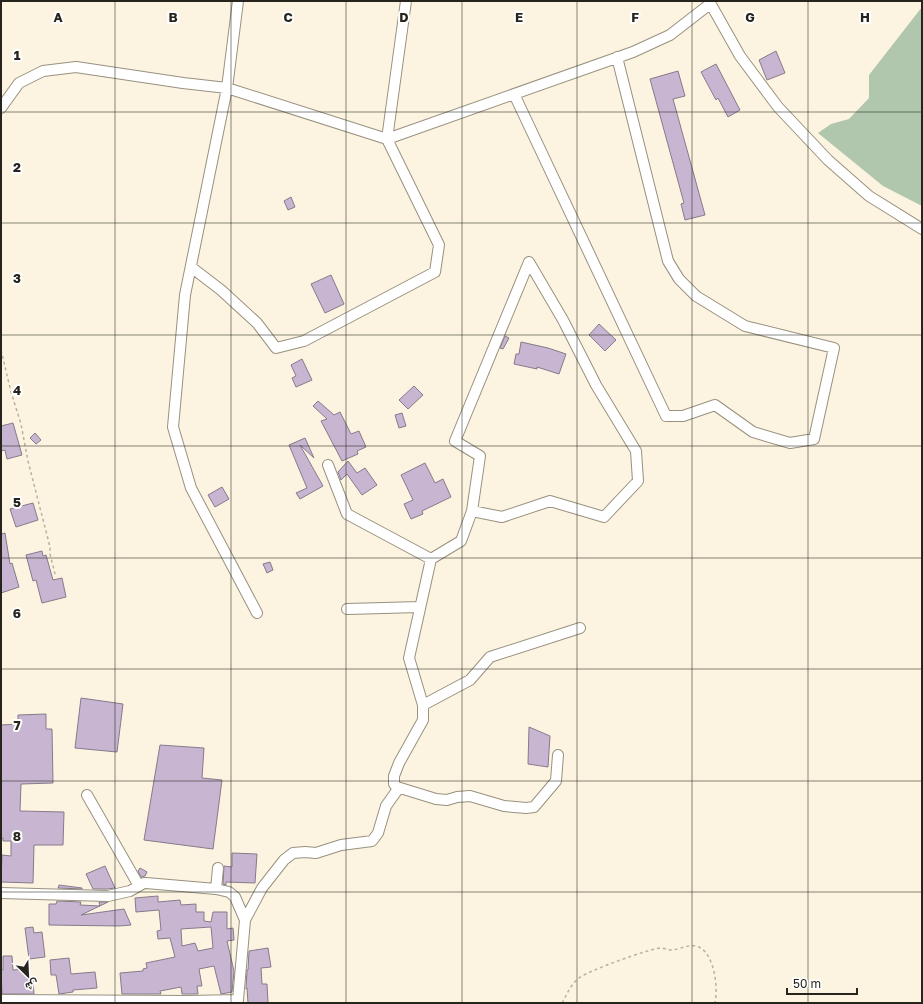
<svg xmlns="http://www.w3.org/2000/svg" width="923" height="1004" viewBox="0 0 923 1004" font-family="'Golos Text',Vazirmatn,sans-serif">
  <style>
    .forest { fill: #b0c7ad }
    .building { fill: #c7b5d1; stroke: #857b8b; fill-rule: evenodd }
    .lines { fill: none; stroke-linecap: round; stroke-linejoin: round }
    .minor-casing { stroke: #98917f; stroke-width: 12 }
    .path { stroke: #b7b1a1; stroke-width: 1.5; stroke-dasharray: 3 3; stroke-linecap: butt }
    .minor { stroke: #fff; stroke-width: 10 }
    .grid { fill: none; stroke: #27241d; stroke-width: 1; stroke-opacity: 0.55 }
    .grid-label { font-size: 13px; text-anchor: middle; font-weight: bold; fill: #27241d; stroke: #fff; stroke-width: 4; stroke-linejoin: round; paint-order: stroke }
  </style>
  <rect width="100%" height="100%" fill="#fcf4e0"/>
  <!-- forest -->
  <path class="forest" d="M 922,7 L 922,206 L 883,186 L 818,133 L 831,124 L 849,119 L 869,98 L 869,75 Z"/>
  <!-- building -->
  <path class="building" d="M 776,51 L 785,73 L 767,80 L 759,60 Z
    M 716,64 L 740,110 L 728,117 L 718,98 L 716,100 L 701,72 Z
    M 678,71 L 685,96 L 673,99 L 705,215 L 685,220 L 681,204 L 684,203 L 650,79 Z
    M 291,197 L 295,207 L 288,210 L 284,201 Z
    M 331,275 L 344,304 L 325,313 L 311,284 Z
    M 599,324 L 616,340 L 605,351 L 589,335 Z
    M 505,336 L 509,338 L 503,349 L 500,348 Z
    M 521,342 L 548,348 L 566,354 L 559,374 L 537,367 L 537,369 L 514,364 L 516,354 L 519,354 Z
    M 302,359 L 312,380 L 296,387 L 292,378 L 296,376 L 291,365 Z
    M 414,386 L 423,395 L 408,409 L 399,400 Z
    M 318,401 L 334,415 L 340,412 L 351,434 L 359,431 L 366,447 L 357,451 L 358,454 L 342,461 L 321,421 L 327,419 L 313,406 Z
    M 402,413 L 406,426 L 399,428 L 395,415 Z
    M 13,423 L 22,455 L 7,459 L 5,450 L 1,451 L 1,426 Z
    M 35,433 L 41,440 L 36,444 L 30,438 Z
    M 305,438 L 314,458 L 300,445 L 323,486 L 300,499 L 296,493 L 307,488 L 289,445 Z
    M 348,461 L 357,473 L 365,468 L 377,485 L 362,495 L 347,474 L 341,480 L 338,472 Z
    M 425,463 L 435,483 L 443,479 L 451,497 L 422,511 L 423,514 L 411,519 L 404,504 L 413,500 L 401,475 Z
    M 222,487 L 229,499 L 215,507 L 208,495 Z
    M 33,503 L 38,520 L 16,527 L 10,509 Z
    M 5,533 L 10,564 L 12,563 L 19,587 L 1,593 L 1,534 Z
    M 42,551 L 43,556 L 46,555 L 53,580 L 62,578 L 66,597 L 42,603 L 36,580 L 33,581 L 26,555 Z
    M 270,562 L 273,570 L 267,573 L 263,564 Z
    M 81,698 L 123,704 L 117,752 L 75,748 Z
    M 46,714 L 46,729 L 52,729 L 53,783 L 21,784 L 20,811 L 64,812 L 63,845 L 34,845 L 33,883 L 1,882 L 2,855 L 11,856 L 11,841 L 3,841 L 3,838 L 1,838 L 1,725 L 18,724 L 18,715 Z
    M 529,727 L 550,736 L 548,767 L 528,764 Z
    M 160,745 L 204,748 L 202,778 L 222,780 L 213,849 L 144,840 Z
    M 232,853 L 257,854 L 255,883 L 226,882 L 226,885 L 223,884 L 224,866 L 232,867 Z
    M 105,866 L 115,888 L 107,889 L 93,889 L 86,874 Z
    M 140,868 L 147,872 L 145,876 L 141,877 L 138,871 Z
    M 59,885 L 82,888 L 82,889 L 58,888 Z
    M 158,896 L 158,902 L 180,900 L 181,905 L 196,904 L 196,912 L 204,912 L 204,921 L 211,922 L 213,912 L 227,912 L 227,929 L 233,928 L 234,940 L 227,941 L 234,971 L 232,992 L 221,994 L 214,966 L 199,969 L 202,986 L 197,986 L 198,994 L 182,994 L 181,987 L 160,991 L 161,994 L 122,994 L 120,973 L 143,971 L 143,969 L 147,968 L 146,963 L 175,957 L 170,938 L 158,939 L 157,931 L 161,930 L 159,910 L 136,912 L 135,898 ZM 211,927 L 213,948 L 198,951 L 195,943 L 182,946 L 181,929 Z
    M 57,901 L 81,902 L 80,905 L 100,906 L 99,902 L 108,902 L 81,915 L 124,909 L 131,925 L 119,926 L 49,925 L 49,904 L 56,904 Z
    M 33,927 L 34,933 L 42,932 L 45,957 L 29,959 L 25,928 Z
    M 268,948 L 271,967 L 261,968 L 262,984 L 267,984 L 268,1003 L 248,1003 L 247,988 L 246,989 L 247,970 L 248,970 L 249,951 Z
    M 3,956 L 12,956 L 13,970 L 28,969 L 28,980 L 33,979 L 34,994 L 2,994 L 1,970 L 3,970 Z
    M 69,958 L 71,974 L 95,972 L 97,988 L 73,990 L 73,992 L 59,994 L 56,975 L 51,975 L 50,960 Z"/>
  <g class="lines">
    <!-- minor casing -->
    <g class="minor-casing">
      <path id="minor" d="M 238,1 L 227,88 L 185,295 L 173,427 L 191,488 L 257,613
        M 709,1 L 740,56 L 778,107 L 828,160 L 869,196 L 922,229
        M 514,94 L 666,416 L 683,416 L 715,405 L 753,432 L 790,443 L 814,439 L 834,348 L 745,326 L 696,296 L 679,279 L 668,261 L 617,57
        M 1,108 L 19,83 L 43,71 L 76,67 L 183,83 L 227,88 L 387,139 L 633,52 L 670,35 L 710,4
        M 191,267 L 221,290 L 257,323 L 276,348 L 304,341 L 435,272 L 439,245 L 387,139 L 406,1
        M 328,465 L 347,514 L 431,559
        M 472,511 L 502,517 L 550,501 L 604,517 L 638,481 L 636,451 L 596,385 L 563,320 L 529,262
        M 347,609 L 420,607
        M 423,705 L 470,680 L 490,657 L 580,628
        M 397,787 L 436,799 L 447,800 L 457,797 L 470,796 L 504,806 L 526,808 L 534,807 L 556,781 L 558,755
        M 87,795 L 139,886
        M 216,889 L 218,868
        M 1,893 L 108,896 L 130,891 L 144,883 L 146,883 L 216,889 L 229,892 L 235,897 L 245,920 L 238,1000 L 236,1003
        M 245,920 L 262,888 L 284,860 L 293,853 L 305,852 L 316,853 L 341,845 L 372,841 L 378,833 L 386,806 L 398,789 L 394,784 L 394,776 L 399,763 L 423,720 L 423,705 L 409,658 L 431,559 L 461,541 L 472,511 L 480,456 L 455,441 L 529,262
        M 1,1000 L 188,1001 L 238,1000"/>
    </g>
    <!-- path -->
    <path class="path" d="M 1,350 L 11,392 L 21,424 L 28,461 L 50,547 L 50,554 L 55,574
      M 562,1003 C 567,994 571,984 579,978 C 587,971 649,949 660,948 C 664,948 668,950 672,950 C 681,949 690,943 699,947 C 715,955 718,988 715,1003"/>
    <!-- minor -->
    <use href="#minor" class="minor"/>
  </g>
  <!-- grid -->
  <path class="grid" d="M 115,1 L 115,1003M 231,1 L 231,1003M 346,1 L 346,1003M 462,1 L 462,1003M 577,1 L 577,1003M 692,1 L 692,1003M 808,1 L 808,1003M 1,112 L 922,112M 1,223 L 922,223M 1,335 L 922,335M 1,446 L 922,446M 1,558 L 922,558M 1,669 L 922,669M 1,781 L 922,781M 1,892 L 922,892"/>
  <g class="grid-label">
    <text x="58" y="22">A</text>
    <text x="173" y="22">B</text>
    <text x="288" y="22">C</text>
    <text x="404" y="22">D</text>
    <text x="519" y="22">E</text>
    <text x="635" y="22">F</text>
    <text x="750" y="22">G</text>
    <text x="865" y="22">H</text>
    <text x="17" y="60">1</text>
    <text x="17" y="172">2</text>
    <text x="17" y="283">3</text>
    <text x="17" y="395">4</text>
    <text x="17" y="507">5</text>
    <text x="17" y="618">6</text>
    <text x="17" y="730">7</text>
    <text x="17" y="841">8</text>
  </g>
  <!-- border -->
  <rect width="923" height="1004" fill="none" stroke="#27241d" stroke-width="4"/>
  <!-- north arrow -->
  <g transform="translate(28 976) rotate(156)" stroke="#ffffff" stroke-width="3" paint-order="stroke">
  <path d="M0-3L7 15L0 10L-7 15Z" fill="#27241d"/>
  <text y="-6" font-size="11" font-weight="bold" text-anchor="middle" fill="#27241d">ش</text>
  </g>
  <!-- scale -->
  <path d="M787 988v6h70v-6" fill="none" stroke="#27241d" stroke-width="2"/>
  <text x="793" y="988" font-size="12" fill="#27241d" stroke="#ffffff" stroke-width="3" paint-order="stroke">50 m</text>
</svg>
